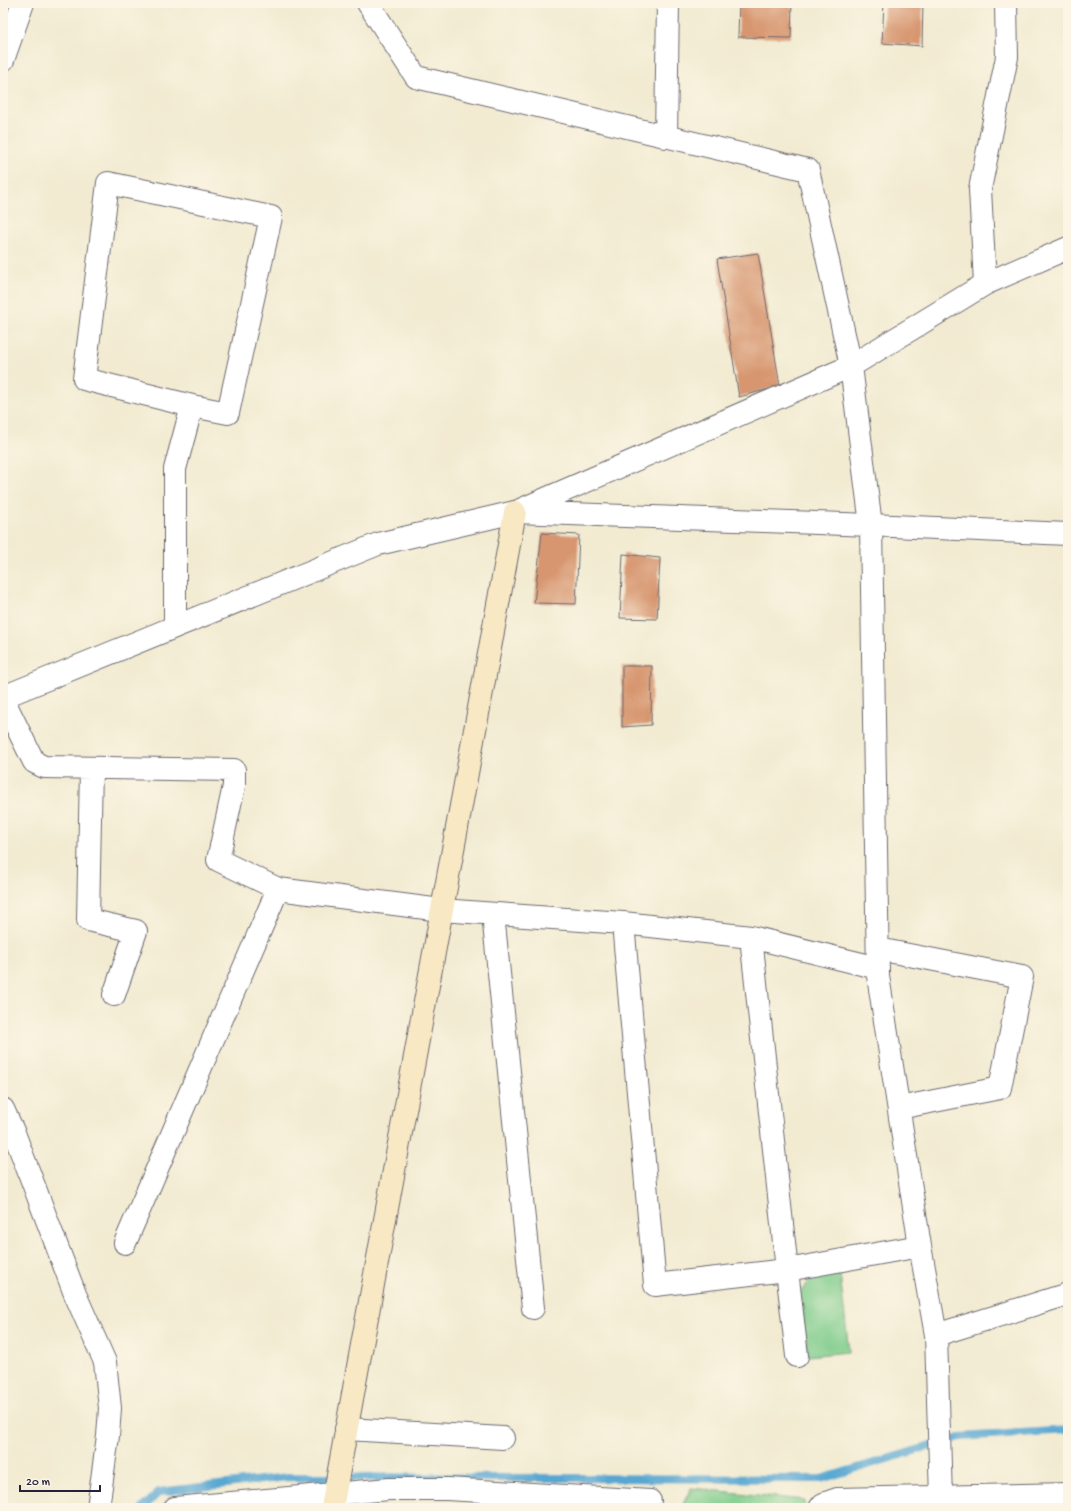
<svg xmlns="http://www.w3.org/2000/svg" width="1071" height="1511" viewBox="0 0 1071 1511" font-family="'Gochi Hand',sans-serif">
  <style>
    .green { fill: #7fcc8c; stroke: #507764 }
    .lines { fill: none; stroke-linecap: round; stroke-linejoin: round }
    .stream { stroke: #58a7d2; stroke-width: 8 }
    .building { fill: #d7966f }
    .street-casing { stroke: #6b6870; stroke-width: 24 }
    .secondary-casing { stroke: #6b6870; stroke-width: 24 }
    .street { stroke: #fff; stroke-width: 22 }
    .secondary { stroke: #f8e8c3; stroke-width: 22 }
  </style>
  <rect width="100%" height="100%" fill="#fcf5e5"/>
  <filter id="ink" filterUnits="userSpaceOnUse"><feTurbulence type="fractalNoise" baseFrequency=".025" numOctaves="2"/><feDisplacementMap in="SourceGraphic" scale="8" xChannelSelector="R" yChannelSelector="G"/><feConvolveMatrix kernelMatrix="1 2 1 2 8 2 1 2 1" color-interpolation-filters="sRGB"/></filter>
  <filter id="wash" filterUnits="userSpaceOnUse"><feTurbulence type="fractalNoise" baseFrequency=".012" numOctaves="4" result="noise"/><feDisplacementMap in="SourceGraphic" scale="16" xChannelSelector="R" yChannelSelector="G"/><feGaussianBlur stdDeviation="0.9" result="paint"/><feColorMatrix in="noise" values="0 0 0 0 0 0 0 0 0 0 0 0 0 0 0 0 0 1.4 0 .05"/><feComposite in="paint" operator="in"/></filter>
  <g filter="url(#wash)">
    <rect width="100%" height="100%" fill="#f2ebd2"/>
    <!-- green -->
    <path class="green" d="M 840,1274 L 849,1352 L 808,1356 L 800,1292 L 813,1277 Z
      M 691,1488 L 805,1500 L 805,1508 L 681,1508 Z"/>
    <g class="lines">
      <!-- stream -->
      <path class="stream" d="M 143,1508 L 159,1492 L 287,1477 L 821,1479 L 960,1437 L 1068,1430"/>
    </g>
    <g id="blocks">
      <!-- building -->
      <path class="building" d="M 739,3 L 792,3 L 791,38 L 738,37 Z
        M 884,3 L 923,3 L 922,46 L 882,43 Z
        M 758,253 L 780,386 L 739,397 L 717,259 Z
        M 542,533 L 579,535 L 576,604 L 534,603 Z
        M 623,554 L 660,558 L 657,619 L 620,618 Z
        M 622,666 L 652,666 L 651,725 L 622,727 Z"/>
    </g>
  </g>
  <g filter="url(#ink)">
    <use href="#blocks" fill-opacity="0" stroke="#6b6870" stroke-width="1"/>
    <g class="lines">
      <!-- street casing -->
      <g class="street-casing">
        <path id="street" d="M 368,3 L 416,77 L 808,170 L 851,366 L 871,525 L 878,976 L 920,1246 L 936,1335 L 941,1498
          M 3,60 L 23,3
          M 666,137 L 668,3
          M 985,284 L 980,189 L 1007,57 L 1006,3
          M 520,510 L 851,366 L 985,284 L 1068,248
          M 175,626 L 175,469 L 192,406 L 228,413 L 271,217 L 108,183 L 84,379 L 192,406
          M 3,697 L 378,544 L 515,512 L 871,525 L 1068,534
          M 3,699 L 34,762 L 44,767 L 234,770 L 234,786 L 218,860 L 278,889
          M 91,768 L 88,920 L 136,931 L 114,995
          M 493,914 L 533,1308
          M 623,923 L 655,1285 L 787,1270 L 751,937
          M 878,949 L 1022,977 L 1000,1088 L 899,1108
          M 3,1109 L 14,1133 L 75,1294 L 105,1362 L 110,1408 L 108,1436 L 98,1508
          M 125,1243 L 278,889 L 441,910 L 623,923 L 751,937 L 878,968
          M 936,1335 L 1068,1294
          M 797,1356 L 787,1270 L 920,1246
          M 346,1429 L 503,1438
          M 175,1508 L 389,1489 L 447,1489 L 650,1501 L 647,1508
          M 820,1508 L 823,1504 L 837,1499 L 1068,1494"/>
      </g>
      <!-- secondary casing -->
      <g class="secondary-casing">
        <path id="secondary" d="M 332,1508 L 515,512"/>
      </g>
      <!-- street -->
      <use href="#street" class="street"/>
      <!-- secondary -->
      <use href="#secondary" class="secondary"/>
    </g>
  </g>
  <!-- margin -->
  <rect width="1071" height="1511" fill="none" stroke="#fcf5e5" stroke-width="16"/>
  <!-- scale -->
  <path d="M20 1485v6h80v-6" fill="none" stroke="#22223b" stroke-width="2"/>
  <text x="26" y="1485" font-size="12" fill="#22223b" stroke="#fcf5e5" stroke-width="3" paint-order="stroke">20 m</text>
</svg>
